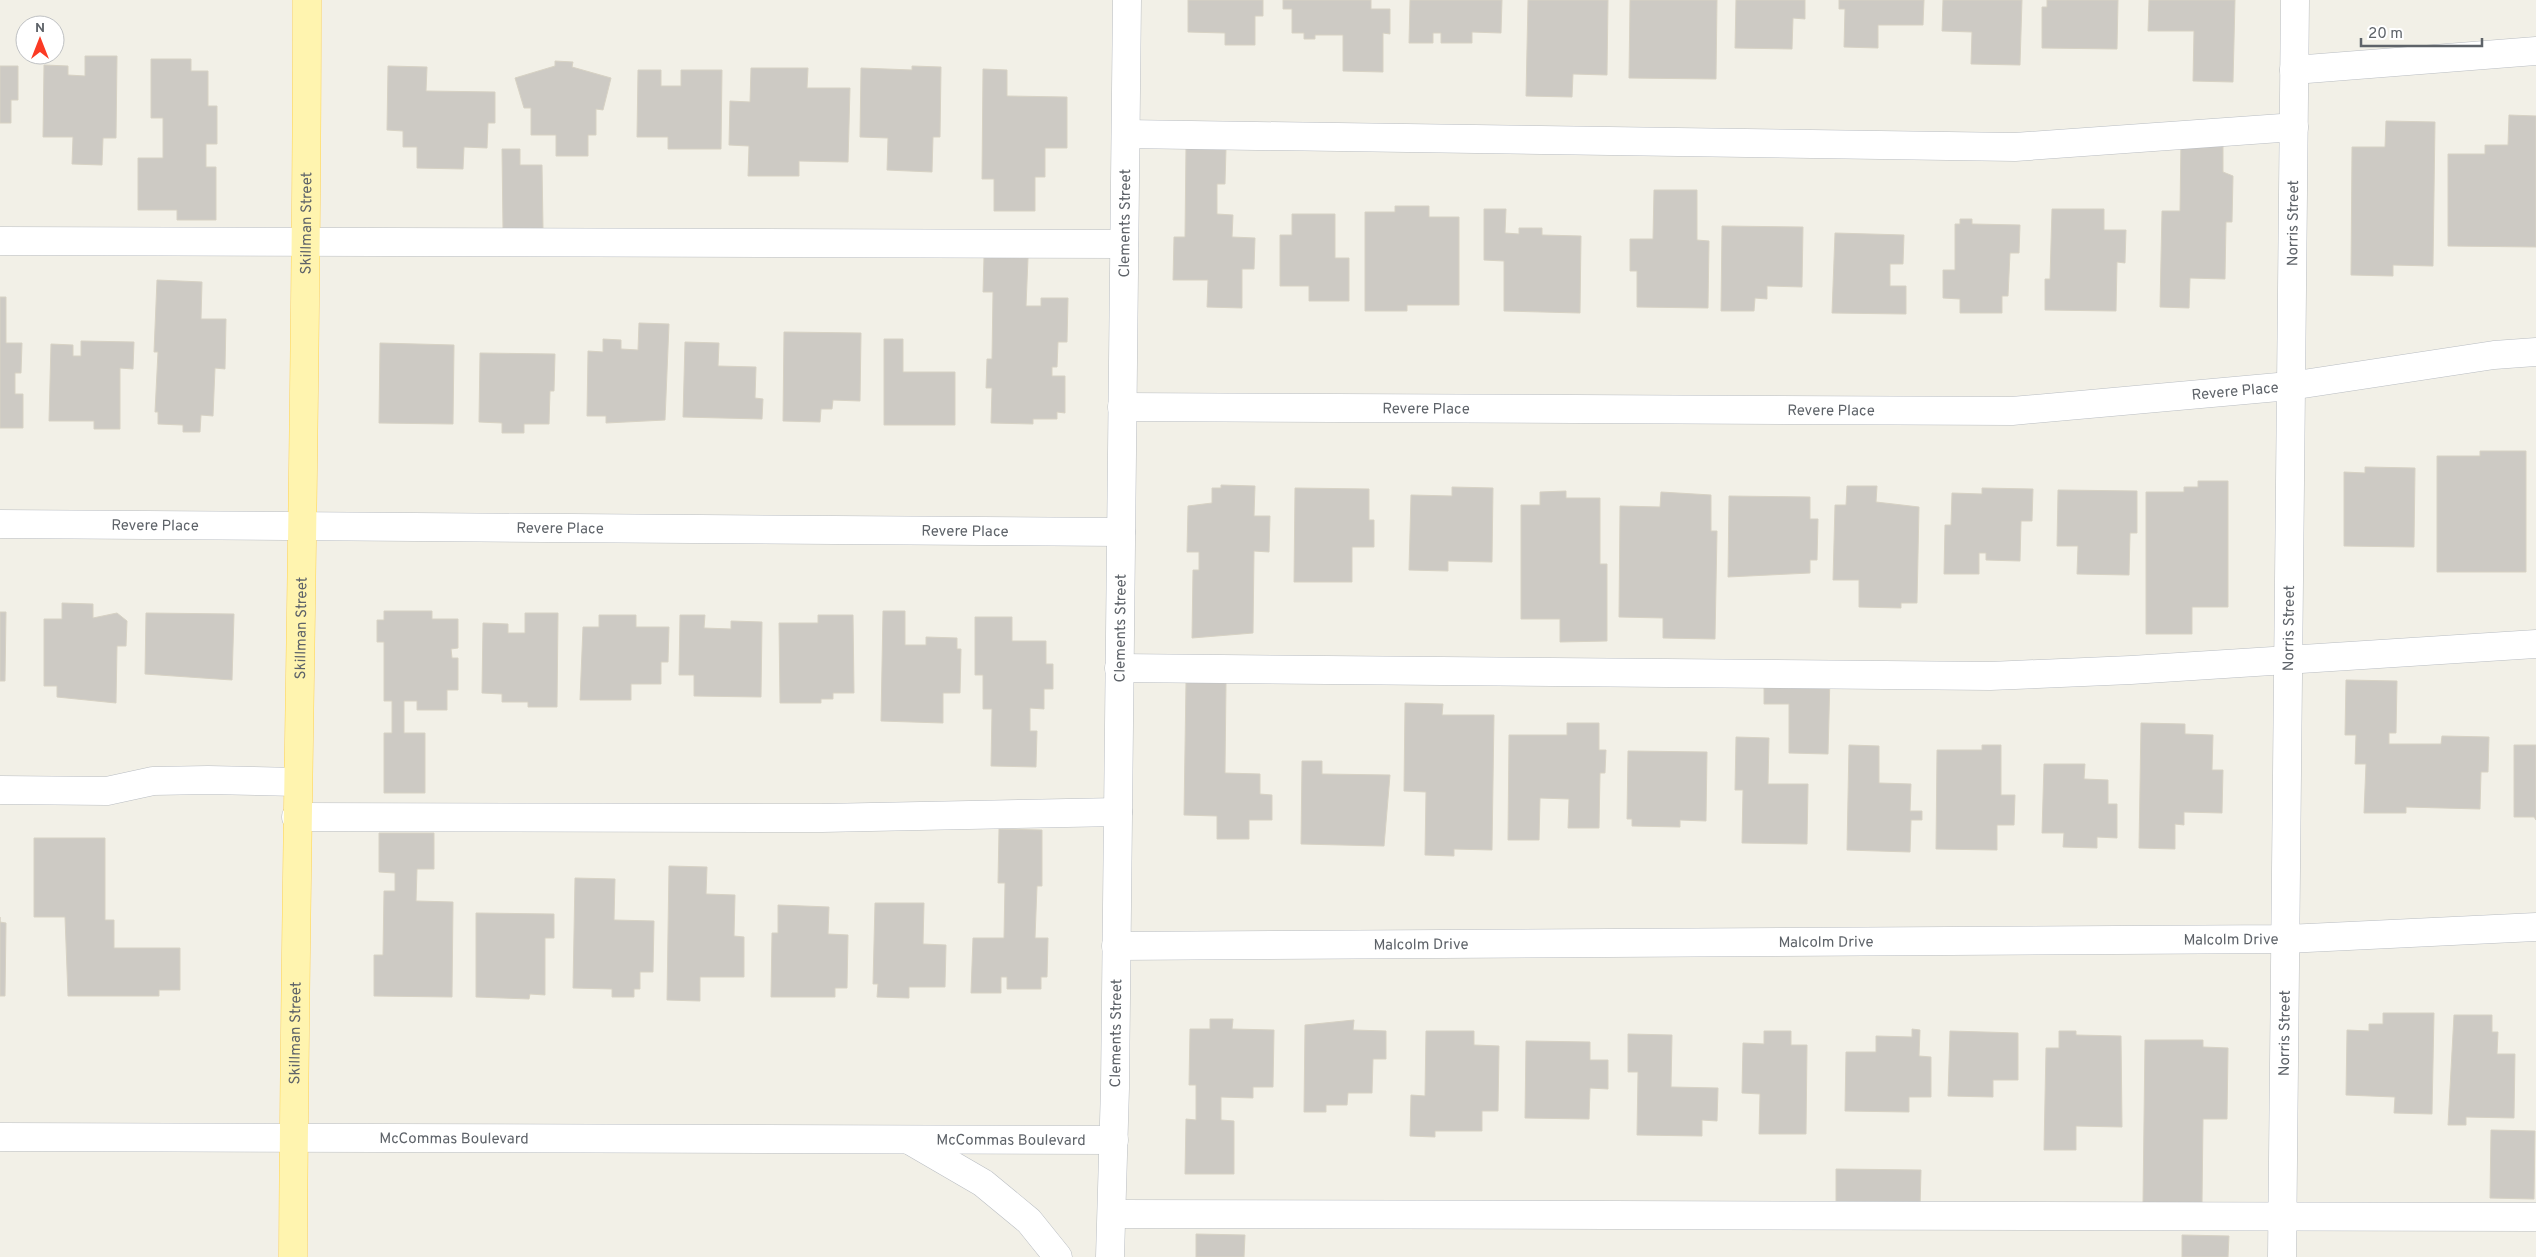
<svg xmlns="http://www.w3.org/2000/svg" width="2536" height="1257" viewBox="0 0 2536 1257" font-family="Overpass,sans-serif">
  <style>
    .building { fill: #cdcac4; stroke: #d7d2c4 }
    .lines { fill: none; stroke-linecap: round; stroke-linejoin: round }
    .minor-casing { stroke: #b9bdc2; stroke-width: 29 }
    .major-casing { stroke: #ffd353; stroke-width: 29 }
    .minor { stroke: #fff; stroke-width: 28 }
    .major { stroke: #fff4af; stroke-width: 28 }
    .labels { text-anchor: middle; stroke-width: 4; stroke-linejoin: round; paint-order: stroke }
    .street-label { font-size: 15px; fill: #5e6369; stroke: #fff }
  </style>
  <rect width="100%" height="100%" fill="#f2f0e7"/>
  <!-- building -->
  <path class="building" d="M 1188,0 L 1263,0 L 1263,16 L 1255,16 L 1255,45 L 1225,45 L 1225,33 L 1188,32 Z
    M 1283,0 L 1371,0 L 1371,9 L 1390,9 L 1390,34 L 1383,33 L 1383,72 L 1343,71 L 1343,35 L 1315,35 L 1315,39 L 1304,39 L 1304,33 L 1292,33 L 1292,9 L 1283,9 Z
    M 1410,0 L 1502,0 L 1501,33 L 1472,32 L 1472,43 L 1441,43 L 1441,33 L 1433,33 L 1433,43 L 1409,43 Z
    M 1528,0 L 1608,0 L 1607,75 L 1573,74 L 1572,97 L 1526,96 Z
    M 1630,0 L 1717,0 L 1716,79 L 1629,78 Z
    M 1736,0 L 1805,0 L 1805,19 L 1793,18 L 1792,49 L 1735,48 Z
    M 1839,0 L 1924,0 L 1923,25 L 1878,25 L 1878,48 L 1844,47 L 1845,9 L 1839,9 Z
    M 1943,0 L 2022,0 L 2020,65 L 1971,64 L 1972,32 L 1942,31 Z
    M 2047,0 L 2118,0 L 2117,49 L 2042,48 L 2042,7 L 2047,7 Z
    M 2149,0 L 2235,0 L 2233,82 L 2193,81 L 2194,31 L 2148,31 Z
    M 85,56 L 117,56 L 116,138 L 103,138 L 102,165 L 72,164 L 73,137 L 43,137 L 44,65 L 68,66 L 68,75 L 85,76 Z
    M 151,59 L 191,59 L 191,71 L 208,71 L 208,106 L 217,106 L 217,144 L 206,144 L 206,167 L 216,167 L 216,220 L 177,220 L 177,210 L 138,210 L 138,158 L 163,158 L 163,118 L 151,118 Z
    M 555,61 L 573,62 L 572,67 L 611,78 L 603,110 L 596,109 L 596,135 L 588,135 L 588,156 L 556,156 L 556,135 L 531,135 L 531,108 L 524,108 L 515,78 L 555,66 Z
    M 0,66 L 18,66 L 18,100 L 11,100 L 11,123 L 0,123 Z
    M 388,66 L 427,67 L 426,91 L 495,92 L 495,123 L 488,123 L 487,148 L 464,147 L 463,169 L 417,168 L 417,147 L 403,147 L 403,131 L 387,130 Z
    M 912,66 L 941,67 L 940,137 L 933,137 L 932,172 L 887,170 L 888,138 L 860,137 L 861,68 L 912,70 Z
    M 751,68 L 808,68 L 807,88 L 850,88 L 848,162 L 799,161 L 799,176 L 748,176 L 749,146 L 729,145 L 730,101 L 750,102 Z
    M 983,69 L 1007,70 L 1007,96 L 1067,97 L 1067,148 L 1045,148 L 1045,177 L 1035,177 L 1035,211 L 994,211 L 994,179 L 982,179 Z
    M 638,70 L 661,70 L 661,86 L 681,86 L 681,70 L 722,70 L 721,149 L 668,149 L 668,137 L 637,137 Z
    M 2509,115 L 2536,116 L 2536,247 L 2448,246 L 2448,154 L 2485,154 L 2485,145 L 2508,145 Z
    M 2386,121 L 2435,122 L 2433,266 L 2393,265 L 2393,276 L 2351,275 L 2352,147 L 2385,147 Z
    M 2181,139 L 2223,140 L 2223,172 L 2233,176 L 2232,222 L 2226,222 L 2225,279 L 2190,278 L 2189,308 L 2160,307 L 2162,211 L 2180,211 Z
    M 1186,147 L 1226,148 L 1225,184 L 1217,184 L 1217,214 L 1233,215 L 1232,237 L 1255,238 L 1254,269 L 1242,269 L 1242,308 L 1207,307 L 1208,280 L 1173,280 L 1174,237 L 1185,237 Z
    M 502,149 L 520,149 L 520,165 L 542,165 L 543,229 L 503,229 Z
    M 1654,190 L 1697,190 L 1697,240 L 1709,241 L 1708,308 L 1637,307 L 1637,271 L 1630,271 L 1630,239 L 1653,239 Z
    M 1395,206 L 1429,206 L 1429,217 L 1459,217 L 1459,305 L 1407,305 L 1407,311 L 1365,311 L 1365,212 L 1395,212 Z
    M 1484,209 L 1506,209 L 1505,233 L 1519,234 L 1519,228 L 1542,228 L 1542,235 L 1581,236 L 1580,313 L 1504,311 L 1504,261 L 1484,260 Z
    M 2052,209 L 2104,209 L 2104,230 L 2126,230 L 2125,263 L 2117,262 L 2116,311 L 2045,310 L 2045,279 L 2050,279 Z
    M 1292,214 L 1335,214 L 1335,258 L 1349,258 L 1349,301 L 1309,301 L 1309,286 L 1280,286 L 1280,235 L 1292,235 Z
    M 1960,219 L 1972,219 L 1972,224 L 2020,225 L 2019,253 L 2010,253 L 2008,296 L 2002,296 L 2002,313 L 1960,313 L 1960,299 L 1943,298 L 1943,270 L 1955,270 L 1955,224 L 1960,224 Z
    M 1722,226 L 1803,227 L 1802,287 L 1767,286 L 1767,299 L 1755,298 L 1754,311 L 1721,311 Z
    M 1835,233 L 1904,235 L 1903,264 L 1890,264 L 1890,286 L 1906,286 L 1906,314 L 1832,313 Z
    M 984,257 L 1028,258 L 1026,306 L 1041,306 L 1041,298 L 1068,298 L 1067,342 L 1058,342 L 1057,367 L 1052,367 L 1052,376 L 1065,376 L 1065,413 L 1057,412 L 1057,419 L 1033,419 L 1033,424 L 991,423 L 992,388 L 986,388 L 987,359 L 992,359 L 993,292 L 983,292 Z
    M 157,280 L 202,282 L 201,319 L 226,319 L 225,369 L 215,368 L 213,416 L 201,415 L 200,432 L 183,432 L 183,425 L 158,424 L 158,412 L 155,412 L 158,352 L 154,352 Z
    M 0,297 L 6,297 L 6,343 L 22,343 L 21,373 L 15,373 L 15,394 L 23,394 L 23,428 L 0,428 Z
    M 639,323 L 669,324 L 665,420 L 606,423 L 606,416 L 587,416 L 588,351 L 603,352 L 603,339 L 621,340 L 621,349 L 638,350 Z
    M 784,332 L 861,333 L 860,401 L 833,400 L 832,409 L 821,409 L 820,422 L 783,421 Z
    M 884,339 L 903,339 L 903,372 L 955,372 L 955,425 L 884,425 Z
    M 81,341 L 134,342 L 133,369 L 120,368 L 120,429 L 94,429 L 94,421 L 49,421 L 51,344 L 73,345 L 73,356 L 81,356 Z
    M 685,342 L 719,343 L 718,366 L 756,367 L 755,398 L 763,399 L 762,419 L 683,417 Z
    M 380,343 L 454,345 L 453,424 L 379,423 Z
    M 480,353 L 555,354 L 554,391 L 550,391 L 549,424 L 524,424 L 524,433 L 502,433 L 502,423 L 479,422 Z
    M 2480,451 L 2526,451 L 2526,572 L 2437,572 L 2437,456 L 2480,456 Z
    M 2365,467 L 2415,468 L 2414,547 L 2344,546 L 2344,472 L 2365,473 Z
    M 2198,481 L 2228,481 L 2228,607 L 2192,607 L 2192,634 L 2146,634 L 2146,492 L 2184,492 L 2184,487 L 2198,487 Z
    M 1221,485 L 1255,486 L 1254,516 L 1270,516 L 1269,552 L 1254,551 L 1253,633 L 1192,638 L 1193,570 L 1199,570 L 1199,552 L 1187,552 L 1188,506 L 1212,503 L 1212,488 L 1221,488 Z
    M 1847,486 L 1877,486 L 1876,502 L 1919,507 L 1917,603 L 1901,603 L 1901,608 L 1859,607 L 1859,580 L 1833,580 L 1835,505 L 1846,505 Z
    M 1452,487 L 1493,488 L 1492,562 L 1448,561 L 1448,571 L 1409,570 L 1411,495 L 1452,496 Z
    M 1295,488 L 1369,489 L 1369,520 L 1374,520 L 1374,547 L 1352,547 L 1352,582 L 1294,582 Z
    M 1982,488 L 2033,489 L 2032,521 L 2021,521 L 2020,561 L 1986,560 L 1986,553 L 1979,553 L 1979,574 L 1944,574 L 1945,525 L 1951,525 L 1952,493 L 1982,494 Z
    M 2058,490 L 2137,491 L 2137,533 L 2130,533 L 2129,575 L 2077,574 L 2078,546 L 2057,546 Z
    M 1566,491 L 1566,498 L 1600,498 L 1600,564 L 1607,564 L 1607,641 L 1560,642 L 1560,619 L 1521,619 L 1521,505 L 1540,505 L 1540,492 Z
    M 1661,492 L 1711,495 L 1711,531 L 1717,531 L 1715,639 L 1663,638 L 1663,618 L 1619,617 L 1620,506 L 1660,507 Z
    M 1729,496 L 1810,497 L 1810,519 L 1818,519 L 1817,560 L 1810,560 L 1810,573 L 1728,577 Z
    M 62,603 L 93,604 L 93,618 L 117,613 L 127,621 L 126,646 L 117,646 L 116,703 L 57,697 L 57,686 L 44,686 L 44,619 L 62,619 Z
    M 384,611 L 432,611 L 432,619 L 458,619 L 458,648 L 451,649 L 452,658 L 458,658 L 458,690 L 447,690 L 447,710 L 417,710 L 417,701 L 404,701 L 404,733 L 425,733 L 425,793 L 384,793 L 384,733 L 392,733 L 392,701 L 384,701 L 384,642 L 377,642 L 377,620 L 384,620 Z
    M 883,611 L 905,611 L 905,645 L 926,645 L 926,637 L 957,638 L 957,649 L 961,649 L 960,693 L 943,693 L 943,723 L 881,721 Z
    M 0,612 L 6,612 L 5,681 L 0,681 Z
    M 146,613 L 234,614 L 232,680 L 145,674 Z
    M 525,613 L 558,613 L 557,707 L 528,707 L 528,702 L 502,702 L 502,694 L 482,693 L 483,623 L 508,624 L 508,633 L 525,633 Z
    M 599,615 L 636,615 L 636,627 L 669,627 L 668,662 L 661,662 L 661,684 L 631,684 L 631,700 L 580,700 L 583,627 L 599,627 Z
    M 680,615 L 705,615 L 704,628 L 731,629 L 731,621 L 762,622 L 761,697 L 694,696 L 694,675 L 679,675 Z
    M 818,615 L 853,615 L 854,693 L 833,693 L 833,699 L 821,699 L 821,703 L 780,703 L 779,623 L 818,623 Z
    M 975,617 L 1012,617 L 1012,641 L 1046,641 L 1046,664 L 1053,664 L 1053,689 L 1044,689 L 1044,709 L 1030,708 L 1030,731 L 1037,731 L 1036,767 L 991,766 L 992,709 L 983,709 L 983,675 L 975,675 Z
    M 1791,675 L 1830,676 L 1828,754 L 1789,753 L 1789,704 L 1764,704 L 1764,688 L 1791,688 Z
    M 2346,680 L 2397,681 L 2396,733 L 2389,733 L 2389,744 L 2441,744 L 2442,736 L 2489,737 L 2488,772 L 2481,772 L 2480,809 L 2406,807 L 2406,813 L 2364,813 L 2366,764 L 2355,764 L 2356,735 L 2345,735 Z
    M 1186,682 L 1226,683 L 1225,773 L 1260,774 L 1260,794 L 1272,795 L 1272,820 L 1249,820 L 1249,839 L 1217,839 L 1217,816 L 1184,815 Z
    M 1405,703 L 1443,704 L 1442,715 L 1494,715 L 1492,850 L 1454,849 L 1454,856 L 1425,855 L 1426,792 L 1404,791 Z
    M 1567,723 L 1599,723 L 1599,750 L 1606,750 L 1605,773 L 1600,773 L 1599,828 L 1568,828 L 1569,799 L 1540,798 L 1539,840 L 1508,840 L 1509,735 L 1567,735 Z
    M 2141,723 L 2185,724 L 2185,734 L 2213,735 L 2212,770 L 2223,770 L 2222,813 L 2184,812 L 2184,825 L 2175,824 L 2175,849 L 2139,848 Z
    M 1736,737 L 1769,738 L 1768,784 L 1808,784 L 1807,844 L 1742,843 L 1743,790 L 1735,790 Z
    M 1849,745 L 1879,746 L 1879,783 L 1911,784 L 1910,811 L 1922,811 L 1922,820 L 1911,820 L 1910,852 L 1847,850 Z
    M 1982,745 L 2001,745 L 2001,795 L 2015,795 L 2014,825 L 1997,825 L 1997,850 L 1936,849 L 1937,750 L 1982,750 Z
    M 2514,745 L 2536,745 L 2536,820 L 2534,817 L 2514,817 Z
    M 1628,751 L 1707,752 L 1706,821 L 1680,820 L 1680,827 L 1632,826 L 1632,819 L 1627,819 Z
    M 1302,761 L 1322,761 L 1322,774 L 1390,775 L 1384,846 L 1301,844 Z
    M 2044,764 L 2085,764 L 2084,779 L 2108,780 L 2108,804 L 2117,804 L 2117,838 L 2097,837 L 2097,848 L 2063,847 L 2064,833 L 2042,833 Z
    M 999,829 L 1042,830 L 1042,886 L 1037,886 L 1035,938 L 1048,938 L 1047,977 L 1041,977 L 1041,989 L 1007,989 L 1007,977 L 1001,977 L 1001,993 L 971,993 L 973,938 L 1004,938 L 1005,883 L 998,883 Z
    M 379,833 L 434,833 L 434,869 L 417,869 L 416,901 L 453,902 L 452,997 L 374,996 L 374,955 L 383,955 L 384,891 L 395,891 L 395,873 L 379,872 Z
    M 34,838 L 105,838 L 105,920 L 114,920 L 114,948 L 180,948 L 180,990 L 159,990 L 159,996 L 68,996 L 65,917 L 34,917 Z
    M 669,866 L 707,867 L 706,894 L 735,895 L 734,936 L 744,937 L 744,977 L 700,977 L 700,1001 L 667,1000 Z
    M 575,878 L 615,879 L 614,920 L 654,921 L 653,972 L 640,972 L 640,989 L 634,989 L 634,997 L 612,997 L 612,989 L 573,988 Z
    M 875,903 L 924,903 L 923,944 L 946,945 L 945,987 L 909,987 L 909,998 L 877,997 L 878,984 L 873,984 Z
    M 778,905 L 829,907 L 828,934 L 848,935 L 847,988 L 835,988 L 835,997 L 771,997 L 772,933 L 778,933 Z
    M 476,913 L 554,914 L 554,938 L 545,938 L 545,995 L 530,994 L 529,999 L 476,997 Z
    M 0,917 L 0,922 L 6,923 L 5,996 L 0,996 Z
    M 2383,1013 L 2434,1013 L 2432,1114 L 2394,1113 L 2395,1097 L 2346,1095 L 2347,1030 L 2369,1031 L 2369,1024 L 2383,1024 Z
    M 2454,1015 L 2492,1015 L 2492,1032 L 2498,1032 L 2497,1054 L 2515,1054 L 2514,1118 L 2466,1117 L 2466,1125 L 2448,1125 Z
    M 1210,1019 L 1233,1019 L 1232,1029 L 1274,1030 L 1273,1087 L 1253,1087 L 1253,1098 L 1221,1097 L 1221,1120 L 1234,1121 L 1234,1174 L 1185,1174 L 1186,1119 L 1196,1120 L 1196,1085 L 1189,1085 L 1190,1029 L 1210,1029 Z
    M 1354,1020 L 1353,1030 L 1386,1031 L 1386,1059 L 1373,1059 L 1372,1093 L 1348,1093 L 1347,1105 L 1326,1105 L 1326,1112 L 1304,1112 L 1305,1025 Z
    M 1912,1029 L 1920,1030 L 1919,1056 L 1931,1057 L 1931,1097 L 1909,1097 L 1909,1112 L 1845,1111 L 1846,1052 L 1876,1052 L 1876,1036 L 1912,1037 Z
    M 1426,1031 L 1474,1031 L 1474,1045 L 1499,1046 L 1498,1111 L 1482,1111 L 1482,1131 L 1435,1131 L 1435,1137 L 1410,1136 L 1411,1095 L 1425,1096 Z
    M 1764,1031 L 1791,1031 L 1791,1045 L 1807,1045 L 1806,1134 L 1759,1134 L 1760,1094 L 1742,1093 L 1743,1043 L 1764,1044 Z
    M 1950,1031 L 2018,1033 L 2018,1080 L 1993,1080 L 1993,1097 L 1948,1096 Z
    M 2059,1031 L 2076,1031 L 2076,1035 L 2121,1036 L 2122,1127 L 2076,1126 L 2076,1150 L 2044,1150 L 2046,1048 L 2059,1048 Z
    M 1628,1034 L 1672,1035 L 1671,1087 L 1718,1088 L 1717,1121 L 1702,1120 L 1702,1136 L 1637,1135 L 1638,1072 L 1628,1072 Z
    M 2145,1040 L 2203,1040 L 2203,1047 L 2228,1048 L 2227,1119 L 2203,1119 L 2202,1203 L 2143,1203 Z
    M 1526,1041 L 1590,1042 L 1590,1060 L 1608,1060 L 1608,1089 L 1590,1088 L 1589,1119 L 1525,1118 Z
    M 2491,1130 L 2535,1131 L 2534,1199 L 2490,1198 Z
    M 1836,1169 L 1921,1170 L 1920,1208 L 1836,1207 Z
    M 1196,1234 L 1245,1235 L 1244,1257 L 1196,1257 Z
    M 2182,1235 L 2229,1236 L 2228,1257 L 2182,1257 Z"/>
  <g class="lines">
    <!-- minor casing -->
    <g class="minor-casing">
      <g id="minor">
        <path d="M 2294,70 L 2536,51"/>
        <path d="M 1126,134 L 2015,147 L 2294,127"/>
        <path d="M 0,241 L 1124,244"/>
        <path id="s1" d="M 1122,407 L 2012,411 L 2290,386 L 2494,355 L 2536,352"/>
        <path id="s2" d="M 0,524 L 1121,532"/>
        <path d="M 1119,668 L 1990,676 L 2131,670 L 2536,644"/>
        <path d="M 0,790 L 107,791 L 153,781 L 208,780 L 297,782"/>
        <path d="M 296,817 L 822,818 L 1118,812"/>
        <path id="s3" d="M 1116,946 L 2286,939 L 2536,927"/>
        <path id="s4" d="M 0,1137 L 1114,1140"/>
        <path d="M 909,1140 L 983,1183 L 1029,1221 L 1058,1257"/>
        <path d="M 1113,1214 L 2536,1217"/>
        <path id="s5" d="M 1110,1257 L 1115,1088 L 1127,0"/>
        <path id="s6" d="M 2282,1257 L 2295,0"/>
      </g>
    </g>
    <!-- major casing -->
    <g class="major-casing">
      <g id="major">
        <path id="s7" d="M 293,1257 C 295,838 307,419 307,0"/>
      </g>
    </g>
    <!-- minor -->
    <use href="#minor" class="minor"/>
    <!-- major -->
    <use href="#major" class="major"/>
  </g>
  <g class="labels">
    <!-- street labels -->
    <g class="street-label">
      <text dy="5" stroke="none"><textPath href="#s7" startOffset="1034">Skillman Street</textPath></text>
      <text dy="5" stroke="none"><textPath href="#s5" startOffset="1034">Clements Street</textPath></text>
      <text dy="5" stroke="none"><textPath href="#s6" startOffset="1034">Norris Street</textPath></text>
      <text dy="5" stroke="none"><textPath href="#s1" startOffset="1114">Revere Place</textPath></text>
      <text dy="5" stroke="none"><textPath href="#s1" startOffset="304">Revere Place</textPath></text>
      <text dy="5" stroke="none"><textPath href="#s1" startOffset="709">Revere Place</textPath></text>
      <text dy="5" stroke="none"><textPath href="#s2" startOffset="155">Revere Place</textPath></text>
      <text dy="5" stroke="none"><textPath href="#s2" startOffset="560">Revere Place</textPath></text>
      <text dy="5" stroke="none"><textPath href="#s2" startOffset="965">Revere Place</textPath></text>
      <text dy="5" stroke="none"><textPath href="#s7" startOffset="629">Skillman Street</textPath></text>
      <text dy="5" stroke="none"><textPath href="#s6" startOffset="629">Norris Street</textPath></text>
      <text dy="5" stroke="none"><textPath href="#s5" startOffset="629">Clements Street</textPath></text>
      <text dy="5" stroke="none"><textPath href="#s3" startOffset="1115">Malcolm Drive</textPath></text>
      <text dy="5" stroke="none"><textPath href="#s3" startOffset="710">Malcolm Drive</textPath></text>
      <text dy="5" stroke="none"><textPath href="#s3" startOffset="305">Malcolm Drive</textPath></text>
      <text dy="5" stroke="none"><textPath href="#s7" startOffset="224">Skillman Street</textPath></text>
      <text dy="5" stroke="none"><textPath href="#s6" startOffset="224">Norris Street</textPath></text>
      <text dy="5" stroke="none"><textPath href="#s5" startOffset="224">Clements Street</textPath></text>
      <text dy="5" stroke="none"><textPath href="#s4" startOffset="454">McCommas Boulevard</textPath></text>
      <text dy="5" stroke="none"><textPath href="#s4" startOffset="1011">McCommas Boulevard</textPath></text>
    </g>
  </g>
  <!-- north arrow -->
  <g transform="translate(40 40)"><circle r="24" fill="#ffffff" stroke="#bfc1c3"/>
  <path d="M0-4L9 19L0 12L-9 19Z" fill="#fb3a24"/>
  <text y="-8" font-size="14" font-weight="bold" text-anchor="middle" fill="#5e6369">N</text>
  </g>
  <!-- scale -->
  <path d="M2361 38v8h121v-8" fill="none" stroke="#5e6369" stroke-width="2.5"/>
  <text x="2368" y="38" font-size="15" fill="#5e6369" stroke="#ffffff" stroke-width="4" paint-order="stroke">20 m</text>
</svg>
